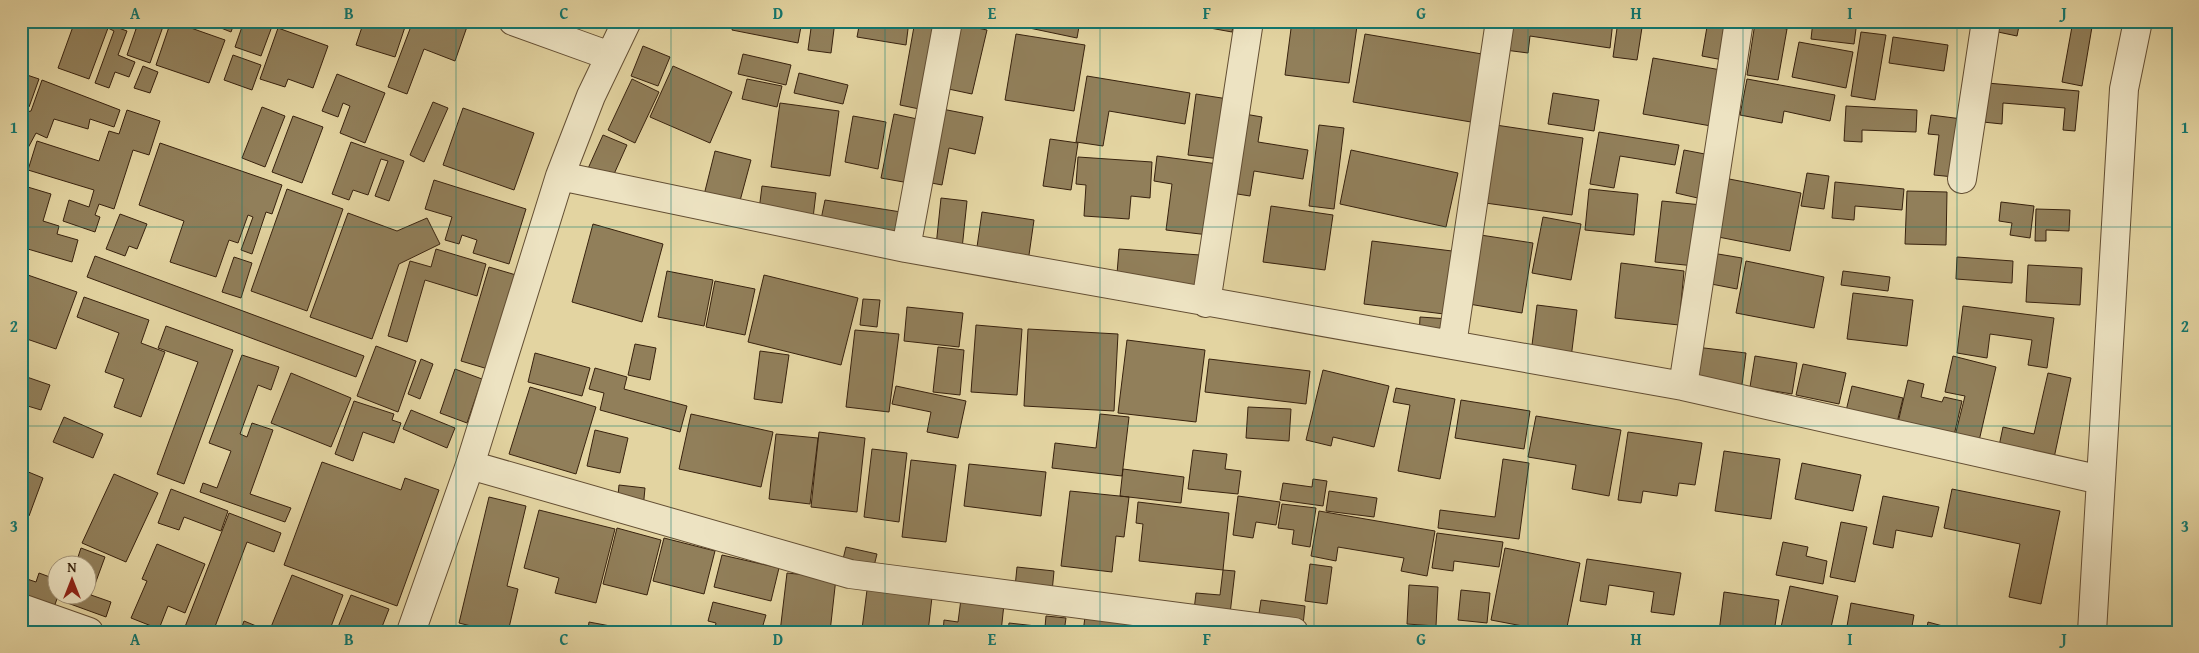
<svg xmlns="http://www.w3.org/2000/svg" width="2199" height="653" viewBox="0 0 2199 653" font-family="'Gentium Book Plus',serif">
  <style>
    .building { fill: #917f5a; stroke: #38220e }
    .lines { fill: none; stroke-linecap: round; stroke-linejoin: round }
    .street-casing { stroke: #634e33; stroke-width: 30 }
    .street { stroke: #ede3c2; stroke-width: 28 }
    .grid { fill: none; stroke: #0f766e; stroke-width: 1; stroke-opacity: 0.55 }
    .neatline { fill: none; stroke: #0f766e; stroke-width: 2 }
    .grid-label { font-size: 16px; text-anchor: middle; font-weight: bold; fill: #0f766e }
  </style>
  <rect width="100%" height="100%" fill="#e3d4a1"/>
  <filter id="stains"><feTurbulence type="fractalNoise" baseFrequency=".004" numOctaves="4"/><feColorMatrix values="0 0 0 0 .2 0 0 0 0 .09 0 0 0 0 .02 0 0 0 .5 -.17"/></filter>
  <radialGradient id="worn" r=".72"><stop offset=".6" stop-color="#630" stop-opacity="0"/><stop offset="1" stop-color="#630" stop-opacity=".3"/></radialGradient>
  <!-- building -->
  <path class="building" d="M 75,21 L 118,21 L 116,27 L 127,31 L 118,55 L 135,62 L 129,77 L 115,72 L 109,88 L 95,83 L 114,31 L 108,28 L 89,79 L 58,68 Z
    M 123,21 L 165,21 L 150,63 L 127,55 L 136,29 L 122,24 Z
    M 171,21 L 225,40 L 209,83 L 156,65 Z
    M 212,21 L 235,21 L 231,32 L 211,24 Z
    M 244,21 L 274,21 L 261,56 L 235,47 Z
    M 364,21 L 407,21 L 395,57 L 356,45 Z
    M 413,21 L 469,21 L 455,61 L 424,49 L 407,94 L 388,87 Z
    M 734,21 L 802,21 L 798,43 L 732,30 Z
    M 812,21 L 835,21 L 831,53 L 808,50 Z
    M 860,21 L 909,21 L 906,45 L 857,37 Z
    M 915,21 L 941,21 L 924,110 L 900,105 Z
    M 996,21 L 1080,21 L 1077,38 Z
    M 1171,21 L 1234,21 L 1232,32 Z
    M 1292,21 L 1323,21 L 1357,26 L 1349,83 L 1285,75 Z
    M 1510,21 L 1613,21 L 1610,48 L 1530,36 L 1528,53 L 1505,50 Z
    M 1618,21 L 1643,21 L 1637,60 L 1613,57 Z
    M 1708,21 L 1729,21 L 1723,60 L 1702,56 Z
    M 1775,21 L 1811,21 L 1811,25 Z
    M 1813,21 L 1857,21 L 1854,44 L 1811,39 Z
    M 2000,21 L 2020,21 L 2017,36 L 1998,32 Z
    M 2073,21 L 2093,21 L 2082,86 L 2062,82 Z
    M 954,23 L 987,30 L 972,94 L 939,87 Z
    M 1755,23 L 1787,29 L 1778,80 L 1747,75 Z
    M 278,28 L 328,46 L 313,88 L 288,79 L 285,87 L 260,79 Z
    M 1861,32 L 1886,35 L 1875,100 L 1851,96 Z
    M 1016,34 L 1085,45 L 1074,111 L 1005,100 Z
    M 1365,34 L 1482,54 L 1471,122 L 1353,102 Z
    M 21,35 L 27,37 L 21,52 Z
    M 1893,37 L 1948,45 L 1944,71 L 1889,63 Z
    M 1799,42 L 1853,52 L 1846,88 L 1792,77 Z
    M 643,46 L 670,57 L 658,86 L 631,76 Z
    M 743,54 L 791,65 L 786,85 L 738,74 Z
    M 233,55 L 261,65 L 252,90 L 224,80 Z
    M 1653,58 L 1721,70 L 1711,126 L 1643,114 Z
    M 143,66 L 158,72 L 150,93 L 134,88 Z
    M 673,66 L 732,92 L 710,143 L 650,117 Z
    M 21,73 L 39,79 L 29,107 L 21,104 Z
    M 799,73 L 848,85 L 843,104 L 794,93 Z
    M 337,74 L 385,93 L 365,143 L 340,133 L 350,106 L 343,103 L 338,117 L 322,111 Z
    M 1087,76 L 1190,93 L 1185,124 L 1109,111 L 1103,146 L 1076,142 Z
    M 632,79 L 659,92 L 635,143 L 608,130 Z
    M 747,79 L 782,86 L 777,107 L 742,99 Z
    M 1747,79 L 1835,95 L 1830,121 L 1784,111 L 1782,123 L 1740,115 Z
    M 42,80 L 120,110 L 114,127 L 90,119 L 88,129 L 54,119 L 47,138 L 36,133 L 21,161 L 21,113 L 31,111 Z
    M 1987,83 L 2079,91 L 2075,131 L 2063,130 L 2065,108 L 2003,103 L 2002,124 L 1983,122 Z
    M 1553,93 L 1599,100 L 1594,131 L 1548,124 Z
    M 1196,94 L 1228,99 L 1220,159 L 1188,155 Z
    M 433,102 L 448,108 L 424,162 L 410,155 Z
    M 780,103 L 839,111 L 830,176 L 771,167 Z
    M 1846,106 L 1917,110 L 1916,132 L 1862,130 L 1862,142 L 1844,141 Z
    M 262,107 L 285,116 L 265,167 L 242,158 Z
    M 463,108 L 534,133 L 514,190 L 443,165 Z
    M 937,108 L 983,117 L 975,154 L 949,148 L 942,185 L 921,181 Z
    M 127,110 L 160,121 L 149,155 L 133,150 L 114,209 L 99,204 L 95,215 L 100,217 L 95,232 L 63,221 L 69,200 L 89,207 L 94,190 L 28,170 L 37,141 L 99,161 L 109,131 L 119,134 Z
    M 1239,113 L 1262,117 L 1258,142 L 1308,150 L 1303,179 L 1254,171 L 1250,196 L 1225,192 Z
    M 894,114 L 922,120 L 909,183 L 881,178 Z
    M 1931,115 L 1962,119 L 1954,177 L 1934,175 L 1939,135 L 1928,134 Z
    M 293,116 L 323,127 L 302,183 L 272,172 Z
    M 853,116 L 886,122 L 878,169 L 845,162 Z
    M 1489,124 L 1583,138 L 1572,215 L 1478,202 Z
    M 1319,125 L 1344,128 L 1334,209 L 1309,206 Z
    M 1599,132 L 1679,145 L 1675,165 L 1620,156 L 1614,188 L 1590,184 Z
    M 603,135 L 627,145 L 610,183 L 586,173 Z
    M 1050,139 L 1078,143 L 1071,190 L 1043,186 Z
    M 351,142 L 404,161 L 389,201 L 375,196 L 388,161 L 381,159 L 368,195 L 353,190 L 349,200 L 332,194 Z
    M 160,143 L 282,185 L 272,214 L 266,212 L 252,254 L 241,250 L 253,217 L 248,215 L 238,243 L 229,240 L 216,277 L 170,262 L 184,221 L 139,205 Z
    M 1351,150 L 1458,173 L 1446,227 L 1340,204 Z
    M 1684,150 L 1710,155 L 1702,199 L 1676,193 Z
    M 715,151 L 751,160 L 737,212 L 702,203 Z
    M 1157,156 L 1218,164 L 1209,235 L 1166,230 L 1172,184 L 1154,181 Z
    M 1078,157 L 1152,162 L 1150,198 L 1131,196 L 1129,219 L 1084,216 L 1086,185 L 1076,184 Z
    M 1807,173 L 1829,176 L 1824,209 L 1801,206 Z
    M 1719,177 L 1801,193 L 1790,251 L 1708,235 Z
    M 434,180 L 526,209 L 509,264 L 473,253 L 477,240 L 462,235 L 459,244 L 445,240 L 452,217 L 425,209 Z
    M 1835,182 L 1904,189 L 1902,210 L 1855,206 L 1854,220 L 1832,218 Z
    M 21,185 L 51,194 L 43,221 L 59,226 L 57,234 L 78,240 L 72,262 L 21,247 Z
    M 762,186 L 816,193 L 813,218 L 759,210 Z
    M 287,189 L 343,209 L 307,311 L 251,291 Z
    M 1589,189 L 1638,194 L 1634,235 L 1585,230 Z
    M 1907,191 L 1947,192 L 1946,245 L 1905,244 Z
    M 941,198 L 967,201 L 962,249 L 936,246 Z
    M 825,200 L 901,212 L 896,241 L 819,229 Z
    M 1662,201 L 1702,205 L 1695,266 L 1655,262 Z
    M 2001,202 L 2034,206 L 2030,238 L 2010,235 L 2012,223 L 1999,221 Z
    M 1271,206 L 1333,215 L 1325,270 L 1263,262 Z
    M 2036,209 L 2070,210 L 2069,231 L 2046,230 L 2046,241 L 2035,241 Z
    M 982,212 L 1034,220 L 1028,262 L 976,254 Z
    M 348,213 L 397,231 L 427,218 L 440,244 L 399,264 L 372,339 L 310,317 Z
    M 120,214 L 147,224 L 137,249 L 129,246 L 125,256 L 106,249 Z
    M 1543,217 L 1581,224 L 1571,280 L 1532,273 Z
    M 593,224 L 663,244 L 642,322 L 572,302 Z
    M 1474,234 L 1533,243 L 1522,313 L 1463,303 Z
    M 1372,241 L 1452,251 L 1444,314 L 1364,304 Z
    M 436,249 L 486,264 L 477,296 L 425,280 L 407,342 L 388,336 L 410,261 L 431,267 Z
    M 1119,249 L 1200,255 L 1197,293 L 1116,286 Z
    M 1712,253 L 1742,258 L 1737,289 L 1706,283 Z
    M 95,256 L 364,356 L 356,377 L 87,277 Z
    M 234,257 L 252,263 L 241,298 L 222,292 Z
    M 1957,257 L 2013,261 L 2012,283 L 1956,279 Z
    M 1746,261 L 1824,277 L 1814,328 L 1736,313 Z
    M 1621,263 L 1684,271 L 1679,325 L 1615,318 Z
    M 2028,265 L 2082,268 L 2080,305 L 2026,302 Z
    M 489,267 L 516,275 L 488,369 L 461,361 Z
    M 667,271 L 713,280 L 704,326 L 658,317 Z
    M 1843,271 L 1890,277 L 1888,291 L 1841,285 Z
    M 22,273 L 77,292 L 56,349 L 21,337 Z
    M 764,275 L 858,298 L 841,365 L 748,342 Z
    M 715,281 L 755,289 L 745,335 L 706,327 Z
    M 1853,293 L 1913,300 L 1907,346 L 1847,339 Z
    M 84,297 L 149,320 L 141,343 L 165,352 L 141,417 L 114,407 L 124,379 L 105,372 L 119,333 L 77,317 Z
    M 863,299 L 880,300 L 877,327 L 860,325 Z
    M 1537,305 L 1577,310 L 1571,358 L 1531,353 Z
    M 1963,306 L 2054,318 L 2047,368 L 2028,365 L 2032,340 L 1990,334 L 1987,358 L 1957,353 Z
    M 907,307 L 963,313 L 959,347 L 904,341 Z
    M 1420,317 L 1449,319 L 1448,339 L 1419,338 Z
    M 976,325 L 1022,329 L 1017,395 L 971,392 Z
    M 166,326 L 233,350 L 184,484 L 157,474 L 198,362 L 158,348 Z
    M 1028,329 L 1118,334 L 1114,411 L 1024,406 Z
    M 855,330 L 899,334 L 889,412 L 846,407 Z
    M 1127,340 L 1205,350 L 1196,422 L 1118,413 Z
    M 635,344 L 656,348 L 650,380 L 628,375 Z
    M 376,346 L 416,361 L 398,412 L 357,396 Z
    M 938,347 L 964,350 L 960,395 L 933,392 Z
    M 1696,347 L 1746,353 L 1742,385 L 1692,379 Z
    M 760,351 L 789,355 L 782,403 L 754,399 Z
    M 535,353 L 590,368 L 582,396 L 528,382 Z
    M 242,355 L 279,367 L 271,390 L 258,385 L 240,434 L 247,437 L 252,423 L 273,430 L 250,494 L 291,508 L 285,522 L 200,492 L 203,483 L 217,488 L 231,451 L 209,443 Z
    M 1755,356 L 1797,363 L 1792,394 L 1750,387 Z
    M 1953,356 L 1996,367 L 1979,441 L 1955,436 L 1965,396 L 1945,392 Z
    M 421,359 L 433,364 L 420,399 L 408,394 Z
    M 1209,359 L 1310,371 L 1306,404 L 1205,392 Z
    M 1803,364 L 1846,373 L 1839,404 L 1796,395 Z
    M 595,368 L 627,377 L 624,389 L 687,406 L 680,432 L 600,410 L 604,393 L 589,389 Z
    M 455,369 L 482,379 L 467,423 L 440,413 Z
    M 1323,370 L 1389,386 L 1374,447 L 1333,437 L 1331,446 L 1306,440 Z
    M 291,373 L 351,398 L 331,447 L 271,423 Z
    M 2048,373 L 2071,378 L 2054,458 L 1999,446 L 2003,427 L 2034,434 Z
    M 21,375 L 50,385 L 41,410 L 21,404 Z
    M 1908,380 L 1924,384 L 1921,397 L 1942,402 L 1944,397 L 1962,401 L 1952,444 L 1896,431 Z
    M 896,386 L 966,401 L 958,438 L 927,432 L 931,412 L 892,404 Z
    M 1852,386 L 1903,398 L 1896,427 L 1845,415 Z
    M 530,387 L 596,407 L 576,474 L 509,454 Z
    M 1396,388 L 1455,399 L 1440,479 L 1398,471 L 1410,405 L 1393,402 Z
    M 1461,400 L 1530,411 L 1524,449 L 1455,438 Z
    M 354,401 L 394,414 L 392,420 L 401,423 L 394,443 L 363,432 L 353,461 L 335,454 Z
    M 1248,407 L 1291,409 L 1289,441 L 1246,438 Z
    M 411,410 L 455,428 L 447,448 L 403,429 Z
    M 691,414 L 773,432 L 761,487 L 679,469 Z
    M 1100,414 L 1129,417 L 1122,476 L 1052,468 L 1055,443 L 1096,448 Z
    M 1536,416 L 1621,430 L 1609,496 L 1572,489 L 1576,465 L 1528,457 Z
    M 64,417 L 103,434 L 93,458 L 53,442 Z
    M 595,430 L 628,438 L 620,473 L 587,466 Z
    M 819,432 L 865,438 L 857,512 L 811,507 Z
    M 1628,432 L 1702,443 L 1695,485 L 1679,483 L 1677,496 L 1643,491 L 1641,503 L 1618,500 Z
    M 776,434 L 818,438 L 810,504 L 769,499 Z
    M 872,449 L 907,453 L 899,522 L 864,517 Z
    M 1193,450 L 1227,454 L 1225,469 L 1241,471 L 1238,494 L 1188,489 Z
    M 1724,451 L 1780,459 L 1771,519 L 1715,511 Z
    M 1503,459 L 1529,463 L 1519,539 L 1438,528 L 1440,510 L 1495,517 Z
    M 911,460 L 956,465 L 946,542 L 902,537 Z
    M 322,462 L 401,490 L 405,478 L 439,490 L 397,606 L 284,565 Z
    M 1802,463 L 1861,475 L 1853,511 L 1795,499 Z
    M 969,464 L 1046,472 L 1041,516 L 964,506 Z
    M 21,469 L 43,478 L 29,516 L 21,513 Z
    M 1123,469 L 1184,477 L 1181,503 L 1120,496 Z
    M 114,474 L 158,493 L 126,562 L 82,543 Z
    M 1313,479 L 1327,481 L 1323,506 L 1280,500 L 1283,483 L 1312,487 Z
    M 619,485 L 645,488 L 643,509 L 617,506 Z
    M 171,489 L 228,511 L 221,531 L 184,517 L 179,530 L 158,523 Z
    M 1952,489 L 2060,511 L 2041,604 L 2009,597 L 2020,544 L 1944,528 Z
    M 1070,491 L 1129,497 L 1124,537 L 1116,536 L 1112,572 L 1061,566 Z
    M 1329,491 L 1377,498 L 1374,517 L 1326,511 Z
    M 1238,496 L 1280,502 L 1276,525 L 1256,522 L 1253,538 L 1233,535 Z
    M 1883,496 L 1939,507 L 1932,537 L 1896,530 L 1893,548 L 1873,544 Z
    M 489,497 L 526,506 L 507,586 L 518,589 L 508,632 L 495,632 L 459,623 Z
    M 1138,502 L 1229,513 L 1223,570 L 1139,561 L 1143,524 L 1136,523 Z
    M 1282,504 L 1316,508 L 1310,547 L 1292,544 L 1294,530 L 1278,528 Z
    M 539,510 L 615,529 L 596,603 L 555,593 L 559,578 L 524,568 Z
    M 1319,511 L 1435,531 L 1427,576 L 1401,571 L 1404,558 L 1338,547 L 1336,561 L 1311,556 Z
    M 229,513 L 281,533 L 274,552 L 247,542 L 213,632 L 183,632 Z
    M 1841,522 L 1867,527 L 1855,582 L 1830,577 Z
    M 617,528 L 661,540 L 647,595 L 603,584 Z
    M 1437,533 L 1503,542 L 1499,567 L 1454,561 L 1453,571 L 1432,568 Z
    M 664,538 L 715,551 L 704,594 L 653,581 Z
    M 1783,542 L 1808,547 L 1806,556 L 1827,561 L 1823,584 L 1776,575 Z
    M 157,544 L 205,564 L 185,613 L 168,606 L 159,629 L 131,618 L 147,581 L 142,579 Z
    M 846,547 L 877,554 L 872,574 L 841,567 Z
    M 81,548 L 105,557 L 91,595 L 111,602 L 106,617 L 62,601 L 63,596 L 88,596 L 88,566 L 75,566 Z
    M 1505,548 L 1580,563 L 1566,632 L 1554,632 L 1491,620 Z
    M 722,555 L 779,568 L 771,601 L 714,587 Z
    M 1587,559 L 1681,573 L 1674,615 L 1651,612 L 1654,592 L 1609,585 L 1606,605 L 1580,601 Z
    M 1310,564 L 1332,567 L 1327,604 L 1305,601 Z
    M 1017,567 L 1054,571 L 1052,592 L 1015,587 Z
    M 1223,570 L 1235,571 L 1230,614 L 1194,610 L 1196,593 L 1220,595 Z
    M 39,573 L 58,580 L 58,596 L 53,610 L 21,598 L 21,577 L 36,582 Z
    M 787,573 L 836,578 L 830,632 L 780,632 Z
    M 292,575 L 343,595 L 329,632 L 269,632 Z
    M 1409,585 L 1438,587 L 1436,626 L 1407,624 Z
    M 1790,586 L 1838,596 L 1830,632 L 1780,632 Z
    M 867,590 L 932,597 L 928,632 L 885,632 L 862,629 Z
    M 1461,590 L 1490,593 L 1487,623 L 1458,620 Z
    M 1724,592 L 1779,600 L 1774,632 L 1719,632 Z
    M 351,595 L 389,609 L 380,632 L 336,632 Z
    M 961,599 L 1004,604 L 1001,632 L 943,632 L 944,620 L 958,622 Z
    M 1261,600 L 1305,606 L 1303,625 L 1258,620 Z
    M 713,602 L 766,615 L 761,632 L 714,632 L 716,623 L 708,621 Z
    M 1851,603 L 1914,615 L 1911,632 L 1846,632 Z
    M 1046,616 L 1066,618 L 1064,632 L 1008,632 L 1009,623 L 1045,627 Z
    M 1085,617 L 1149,625 L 1148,632 L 1083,632 Z
    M 244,621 L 266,630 L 266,632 L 240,632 Z
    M 22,622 L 52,632 L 21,632 Z
    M 589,622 L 621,628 L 620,632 L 570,632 L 571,626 L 588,629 Z
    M 1928,622 L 1965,632 L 1926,632 Z
    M 1160,626 L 1210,632 L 1159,632 Z
    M 464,627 L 485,632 L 463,632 Z"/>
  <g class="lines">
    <!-- street casing -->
    <g class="street-casing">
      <path id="street" d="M 513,21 L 610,56
        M 560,176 L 906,248 L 1683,386 L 2101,480
        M 1962,179 L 1986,21
        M 906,248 L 948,21
        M 1206,303 L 1249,21
        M 1452,345 L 1500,21
        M 1683,386 L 1739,21
        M 470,465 L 850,574 L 1294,632
        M 21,608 L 89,632
        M 411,632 L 470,465 L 560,176 L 591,96 L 627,21
        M 2092,632 L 2124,89 L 2138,21"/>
    </g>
    <!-- street -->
    <use href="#street" class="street"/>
  </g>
  <!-- grid -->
  <path class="grid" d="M 242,21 L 242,632M 456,21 L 456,632M 671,21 L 671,632M 885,21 L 885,632M 1100,21 L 1100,632M 1314,21 L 1314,632M 1528,21 L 1528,632M 1743,21 L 1743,632M 1957,21 L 1957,632M 21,227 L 2178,227M 21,426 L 2178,426"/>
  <!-- margin -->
  <rect width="2199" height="653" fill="none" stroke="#e3d4a1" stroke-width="55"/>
  <!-- north arrow -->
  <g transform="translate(72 580)"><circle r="24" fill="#ede3c2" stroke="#a5967a"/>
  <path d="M0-4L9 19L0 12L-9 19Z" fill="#8f2418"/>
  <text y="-8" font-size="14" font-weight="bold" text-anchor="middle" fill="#38220e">N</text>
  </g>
  <rect x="28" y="28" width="2144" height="598" class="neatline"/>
  <g class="grid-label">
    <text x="135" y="19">A</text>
    <text x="349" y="19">B</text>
    <text x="564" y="19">C</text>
    <text x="778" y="19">D</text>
    <text x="992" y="19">E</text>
    <text x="1207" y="19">F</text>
    <text x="1421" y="19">G</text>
    <text x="1636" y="19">H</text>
    <text x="1850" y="19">I</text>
    <text x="2064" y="19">J</text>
    <text x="14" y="133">1</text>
    <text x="2185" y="133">1</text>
    <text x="14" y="332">2</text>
    <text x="2185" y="332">2</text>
    <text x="14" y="532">3</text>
    <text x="2185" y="532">3</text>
    <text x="135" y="645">A</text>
    <text x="349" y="645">B</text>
    <text x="564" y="645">C</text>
    <text x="778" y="645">D</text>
    <text x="992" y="645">E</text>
    <text x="1207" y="645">F</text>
    <text x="1421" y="645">G</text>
    <text x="1636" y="645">H</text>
    <text x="1850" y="645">I</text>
    <text x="2064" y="645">J</text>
  </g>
  <rect width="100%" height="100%" filter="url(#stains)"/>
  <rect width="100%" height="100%" fill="url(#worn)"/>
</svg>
